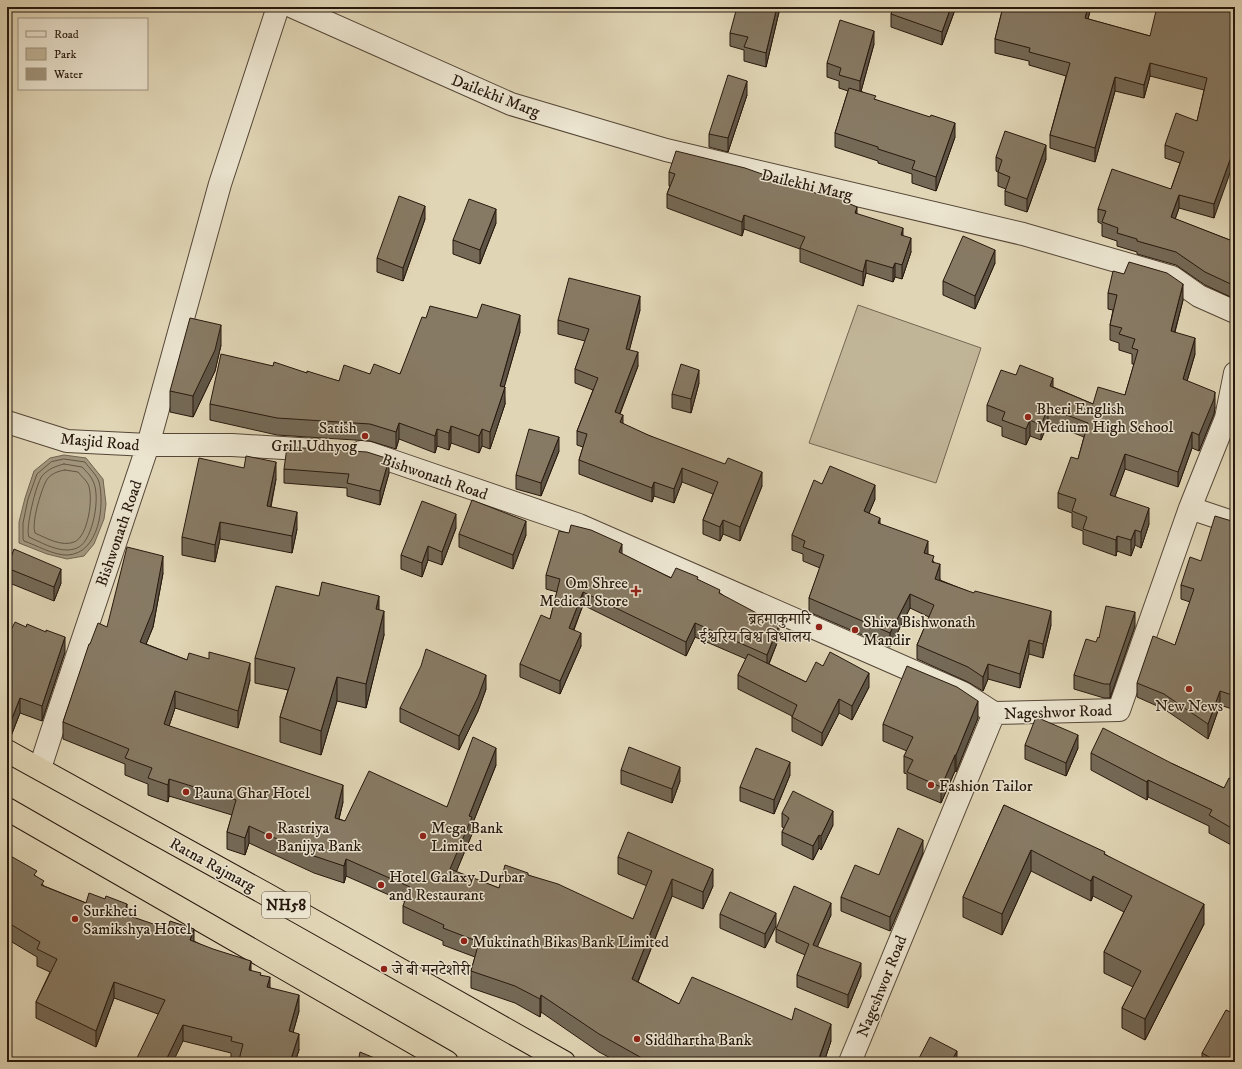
<svg xmlns="http://www.w3.org/2000/svg" width="1242" height="1069" viewBox="0 0 1242 1069" font-family="'IM FELL DW Pica','Noto Serif Devanagari',serif">
  <style>
    .green { fill: #c1b598; stroke: #746652 }
    .water { fill: #a1957c; stroke: #706350 }
    .lines { fill: none; stroke-linecap: round; stroke-linejoin: round }
    .shore { stroke: #645644; stroke-width: 1 }
    .minor-casing { stroke: #554737; stroke-width: 24 }
    .highway-casing { stroke: #27180d; stroke-width: 24 }
    .minor { stroke: #ebe4cf; stroke-width: 22 }
    .highway { stroke: #e0d5b5; stroke-width: 22 }
    .wall { fill: #746956; stroke: #27180d }
    .shaded-wall { fill: #5e5546; stroke: #27180d }
    .building { fill: #877a64; stroke: #27180d }
    .poi-dot { fill: #8f2418; stroke: #ebe4cf; stroke-width: 1.5 }
    .labels { text-anchor: middle; stroke-width: 3; stroke-linejoin: round; paint-order: stroke }
    .shield { fill: #ebe4cf; stroke: #625547; stroke-width: 1 }
    .shield-label { font-size: 15px; font-weight: bold; fill: #27180d }
    .street-label { font-size: 16px; fill: #27180d; stroke: #ebe4cf }
    .poi-label { font-size: 16px; fill: #27180d; stroke: #ebe4cf; text-anchor: start }
  </style>
  <rect width="100%" height="100%" fill="#e0d5b5"/>
  <filter id="stains"><feTurbulence type="fractalNoise" baseFrequency=".005" numOctaves="4"/><feColorMatrix values="0 0 0 0 .2 0 0 0 0 .09 0 0 0 0 .02 0 0 0 .5 -.17"/></filter>
  <radialGradient id="worn" r=".72"><stop offset=".6" stop-color="#630" stop-opacity="0"/><stop offset="1" stop-color="#630" stop-opacity=".3"/></radialGradient>
  <!-- green -->
  <path class="green" d="M 858,305 L 981,348 L 936,483 L 809,443 Z"/>
  <!-- water -->
  <path class="water" d="M 64,455 L 86,458 L 103,479 L 106,504 L 104,519 L 94,544 L 84,556 L 67,559 L 47,554 L 19,543 L 19,522 L 25,498 L 34,471 L 50,458 Z"/>
  <g class="lines">
    <!-- shore -->
    <path class="shore" d="M 64,459 L 85,462 C 89,468 97,475 99,482 C 105,506 99,553 68,555 C 55,556 36,545 24,541 L 23,539 L 23,523 L 28,499 L 37,474 L 51,462 Z
      M 64,464 L 82,467 C 86,471 91,476 93,481 C 101,496 93,539 79,547 C 76,549 70,550 67,550 C 54,550 40,542 29,537 C 25,529 36,484 42,476 C 48,469 56,466 64,464 Z
      M 65,470 L 78,472 C 81,476 86,480 88,484 C 94,497 88,537 74,542 C 62,547 46,538 35,533 C 31,523 41,491 46,481 C 50,474 58,471 65,470 Z"/>
    <!-- minor casing -->
    <g class="minor-casing">
      <path id="minor" d="M 293,7 L 511,104 L 666,150 L 1023,234 L 1172,277 L 1199,296 L 1235,312
        M 7,422 L 67,441 L 148,445 L 220,184 L 278,7
        M 361,452 L 369,453 L 579,525 L 963,693 L 994,713
        M 1190,508 L 1235,523
        M 40,768 L 51,734 L 148,445 L 232,445 L 316,450
        M 850,1062 L 994,713 L 1119,710 L 1190,508 L 1226,418 L 1235,373"/>
    </g>
    <!-- highway casing -->
    <g class="highway-casing">
      <path id="highway" d="M 7,751 L 266,894 L 564,1062
        M 7,809 L 447,1062"/>
    </g>
    <!-- minor -->
    <use href="#minor" class="minor"/>
    <!-- highway -->
    <use href="#highway" class="highway"/>
  </g>
  <!-- wall -->
  <path class="wall" d="M 779,7 L 779,12 L 766,67 L 744,61 L 744,50 L 730,46 L 730,33 Z
    M 894,7 L 956,7 L 942,45 L 891,27 L 891,14 Z
    M 1003,7 L 1091,7 L 1088,19 L 1150,36 L 1235,7 L 1214,218 L 1179,208 L 1175,219 L 1235,242 L 1235,299 L 1205,285 L 1176,265 L 1137,254 L 1137,252 L 1117,246 L 1117,241 L 1102,236 L 1102,224 L 1098,222 L 1098,209 L 1171,189 L 1180,163 L 1165,158 L 1165,145 L 1197,121 L 1204,90 L 1150,76 L 1144,98 L 1115,91 L 1095,162 L 1050,148 L 1050,135 L 1066,76 L 1029,65 L 1029,61 L 995,53 L 995,39 Z
    M 874,44 L 861,91 L 876,100 L 955,137 L 936,191 L 912,183 L 912,174 L 878,163 L 878,161 L 835,147 L 835,133 L 848,91 L 839,88 L 839,81 L 827,77 L 827,63 Z
    M 747,95 L 728,152 L 709,147 L 709,134 Z
    M 996,157 L 1046,159 L 1027,212 L 1005,205 L 1005,191 L 1006,189 L 998,186 L 998,172 L 996,171 Z
    M 669,172 L 821,195 L 850,204 L 857,214 L 903,236 L 911,252 L 902,279 L 895,277 L 893,282 L 866,273 L 863,286 L 800,262 L 800,249 L 744,229 L 742,236 L 667,208 L 667,194 L 670,186 L 669,186 Z
    M 425,219 L 403,281 L 377,272 L 377,258 Z
    M 496,223 L 480,264 L 453,254 L 453,240 Z
    M 995,263 L 975,309 L 943,295 L 943,281 Z
    M 1108,293 L 1183,300 L 1175,332 L 1195,354 L 1187,381 L 1215,407 L 1214,414 L 1199,451 L 1192,448 L 1178,487 L 1125,469 L 1115,496 L 1149,524 L 1141,548 L 1135,545 L 1131,556 L 1117,551 L 1116,556 L 1083,544 L 1083,531 L 1072,527 L 1072,513 L 1058,508 L 1058,493 L 1078,459 L 1084,437 L 1048,423 L 1041,440 L 1030,436 L 1026,445 L 1002,436 L 1002,427 L 987,421 L 987,405 L 1016,375 L 1053,387 L 1093,404 L 1125,395 L 1134,364 L 1132,364 L 1132,354 L 1119,350 L 1119,343 L 1110,340 L 1110,325 L 1113,310 L 1108,309 Z
    M 640,310 L 629,350 L 638,366 L 620,414 L 623,424 L 762,486 L 740,541 L 723,534 L 720,541 L 703,534 L 703,520 L 713,494 L 682,482 L 674,503 L 654,496 L 652,502 L 579,474 L 579,460 L 583,447 L 577,445 L 577,431 L 593,390 L 575,383 L 575,369 L 585,341 L 558,334 L 558,320 Z
    M 426,318 L 520,332 L 504,387 L 505,404 L 490,449 L 482,446 L 479,453 L 451,443 L 449,450 L 437,446 L 435,453 L 399,439 L 396,449 L 370,441 L 277,435 L 210,420 L 210,404 L 273,366 L 307,373 L 339,381 L 370,374 L 400,374 Z
    M 221,345 L 215,371 L 193,417 L 170,412 L 170,391 Z
    M 699,383 L 691,413 L 672,408 L 672,394 Z
    M 559,451 L 541,496 L 516,489 L 516,475 Z
    M 284,469 L 389,473 L 380,505 L 347,496 L 347,488 L 284,483 Z
    M 276,479 L 271,507 L 297,529 L 292,553 L 220,539 L 215,562 L 182,555 L 182,537 Z
    M 822,484 L 875,499 L 869,513 L 880,524 L 928,554 L 934,562 L 940,579 L 940,580 L 1051,625 L 1043,658 L 1029,654 L 1020,688 L 988,679 L 983,691 L 968,682 L 917,659 L 917,645 L 929,617 L 910,608 L 890,647 L 809,612 L 809,598 L 820,568 L 803,561 L 803,554 L 792,550 L 792,535 Z
    M 1235,522 L 1235,710 L 1220,705 L 1208,739 L 1164,709 L 1137,697 L 1137,683 L 1175,645 L 1190,602 L 1181,599 L 1181,585 Z
    M 456,528 L 442,565 L 428,560 L 422,577 L 401,569 L 401,555 Z
    M 459,534 L 526,535 L 513,569 L 459,547 Z
    M 622,554 L 671,578 L 698,580 L 720,593 L 779,638 L 769,664 L 806,682 L 823,666 L 869,687 L 852,720 L 839,713 L 822,746 L 792,731 L 792,716 L 738,689 L 738,675 L 746,659 L 695,637 L 686,656 L 583,605 L 574,630 L 581,646 L 560,694 L 520,677 L 520,664 L 550,619 L 557,592 L 546,589 L 546,575 Z
    M 7,567 L 61,583 L 54,601 L 7,582 Z
    M 163,573 L 153,627 L 146,644 L 187,660 L 250,680 L 238,728 L 175,708 L 169,726 L 343,802 L 339,819 L 345,821 L 447,807 L 496,765 L 472,825 L 472,834 L 456,872 L 499,888 L 528,875 L 633,919 L 647,886 L 618,874 L 618,857 L 713,886 L 703,909 L 672,896 L 638,982 L 679,1004 L 831,1041 L 824,1062 L 618,1062 L 599,1052 L 541,1012 L 540,1017 L 515,1003 L 471,988 L 471,971 L 475,957 L 443,945 L 443,941 L 403,923 L 403,906 L 405,902 L 346,876 L 344,883 L 314,873 L 249,843 L 245,855 L 227,849 L 227,832 L 232,815 L 169,796 L 168,802 L 148,795 L 148,784 L 125,775 L 125,764 L 63,739 L 63,722 L 90,644 L 107,627 Z
    M 319,596 L 379,610 L 384,635 L 366,708 L 337,701 L 321,755 L 280,742 L 280,717 L 288,690 L 255,683 L 255,658 Z
    M 7,625 L 65,652 L 42,721 L 20,713 L 11,736 L 7,734 Z
    M 1135,626 L 1110,698 L 1104,698 L 1074,689 L 1074,675 L 1099,638 Z
    M 486,689 L 478,711 L 459,750 L 400,722 L 400,708 Z
    M 978,718 L 956,772 L 955,771 L 941,803 L 907,789 L 907,774 L 904,773 L 904,756 L 907,751 L 883,741 L 883,724 Z
    M 1025,745 L 1078,748 L 1066,776 L 1025,759 Z
    M 1091,753 L 1173,764 L 1224,788 L 1235,781 L 1235,847 L 1209,833 L 1209,826 L 1148,797 L 1147,800 L 1091,770 Z
    M 621,770 L 680,781 L 672,803 L 621,784 Z
    M 790,775 L 774,814 L 740,801 L 740,787 Z
    M 1004,805 L 1105,854 L 1204,924 L 1145,1040 L 1122,1028 L 1122,1008 L 1133,987 L 1104,973 L 1104,952 L 1124,912 L 1093,896 L 1091,901 L 1031,871 L 1002,935 L 963,917 L 963,897 Z
    M 782,813 L 833,825 L 821,850 L 819,848 L 813,860 L 782,845 L 782,832 L 784,828 L 782,827 Z
    M 923,853 L 890,931 L 841,911 L 841,897 L 879,875 Z
    M 7,854 L 37,877 L 44,886 L 86,903 L 127,915 L 194,941 L 251,971 L 261,975 L 270,988 L 299,1011 L 293,1032 L 299,1050 L 295,1062 L 239,1062 L 239,1060 L 231,1058 L 231,1053 L 183,1041 L 158,1014 L 114,998 L 96,1047 L 36,1018 L 36,1002 L 50,972 L 37,966 L 37,957 L 7,939 Z
    M 720,914 L 776,926 L 765,948 L 720,928 Z
    M 831,915 L 817,946 L 861,976 L 848,1008 L 797,987 L 797,975 L 805,955 L 776,942 L 776,929 Z
    M 1202,1053 L 1235,1062 L 1202,1062 Z"/>
  <!-- shaded-wall -->
  <path class="shaded-wall" d="M 777,7 L 779,7 L 779,12 L 766,67 L 766,53 Z
    M 951,7 L 956,7 L 942,45 L 942,32 Z
    M 1088,7 L 1091,7 L 1085,31 L 1085,18 Z
    M 874,31 L 874,44 L 860,95 L 860,81 Z
    M 1150,63 L 1150,76 L 1144,98 L 1144,85 Z
    M 1115,77 L 1115,91 L 1095,162 L 1095,148 Z
    M 747,81 L 747,95 L 728,152 L 728,138 Z
    M 955,123 L 955,137 L 936,191 L 936,177 Z
    M 1046,145 L 1046,159 L 1027,212 L 1027,199 Z
    M 1235,146 L 1235,159 L 1214,218 L 1214,204 Z
    M 1179,195 L 1179,208 L 1171,231 L 1171,217 Z
    M 850,196 L 850,209 L 848,203 Z
    M 425,206 L 425,219 L 403,281 L 403,268 Z
    M 857,207 L 857,220 L 855,213 Z
    M 496,209 L 496,223 L 480,264 L 480,250 Z
    M 744,215 L 744,229 L 742,236 L 742,222 Z
    M 903,228 L 903,242 L 901,235 Z
    M 911,238 L 911,252 L 902,279 L 902,265 Z
    M 995,250 L 995,263 L 975,309 L 975,296 Z
    M 866,260 L 866,273 L 863,286 L 863,272 Z
    M 895,263 L 895,277 L 893,282 L 893,268 Z
    M 1183,284 L 1183,300 L 1171,346 L 1171,331 Z
    M 640,296 L 640,310 L 626,363 L 626,349 Z
    M 520,315 L 520,332 L 500,402 L 500,386 Z
    M 221,325 L 221,345 L 215,371 L 193,417 L 193,396 Z
    M 1195,338 L 1195,354 L 1183,395 L 1183,379 Z
    M 638,352 L 638,366 L 615,426 L 615,412 Z
    M 699,370 L 699,383 L 691,413 L 691,399 Z
    M 1053,378 L 1053,394 L 1050,386 Z
    M 505,387 L 505,404 L 490,449 L 490,432 Z
    M 1215,392 L 1215,407 L 1214,414 L 1199,451 L 1199,435 Z
    M 1048,408 L 1048,423 L 1041,440 L 1041,425 Z
    M 623,415 L 623,428 L 620,422 Z
    M 1030,420 L 1030,436 L 1026,445 L 1026,429 Z
    M 8,422 L 8,436 L 7,438 L 7,424 Z
    M 399,423 L 399,439 L 396,449 L 396,432 Z
    M 451,426 L 451,443 L 449,450 L 449,433 Z
    M 437,429 L 437,446 L 435,453 L 435,436 Z
    M 482,429 L 482,446 L 479,453 L 479,436 Z
    M 1192,432 L 1192,448 L 1178,487 L 1178,472 Z
    M 559,437 L 559,451 L 541,496 L 541,483 Z
    M 1125,454 L 1125,469 L 1110,510 L 1110,495 Z
    M 389,459 L 389,473 L 380,505 L 380,491 Z
    M 276,462 L 276,479 L 267,524 L 267,506 Z
    M 682,468 L 682,482 L 674,503 L 674,489 Z
    M 762,472 L 762,486 L 740,541 L 740,527 Z
    M 654,482 L 654,496 L 652,502 L 652,488 Z
    M 875,485 L 875,499 L 864,525 L 864,511 Z
    M 1149,508 L 1149,524 L 1141,548 L 1141,532 Z
    M 297,512 L 297,529 L 292,553 L 292,536 Z
    M 456,514 L 456,528 L 442,565 L 442,552 Z
    M 880,518 L 880,532 L 878,523 Z
    M 723,520 L 723,534 L 720,541 L 720,527 Z
    M 526,521 L 526,535 L 513,569 L 513,555 Z
    M 220,522 L 220,539 L 215,562 L 215,545 Z
    M 1135,530 L 1135,545 L 1131,556 L 1131,540 Z
    M 1117,536 L 1117,551 L 1116,556 L 1116,540 Z
    M 928,541 L 928,556 L 924,553 Z
    M 622,544 L 622,557 L 619,552 Z
    M 428,546 L 428,560 L 422,577 L 422,563 Z
    M 163,556 L 163,573 L 153,627 L 140,659 L 140,642 Z
    M 940,564 L 940,579 L 935,593 L 935,579 Z
    M 61,569 L 61,583 L 54,601 L 54,587 Z
    M 583,592 L 583,605 L 569,641 L 569,628 Z
    M 910,594 L 910,608 L 890,647 L 890,633 Z
    M 379,596 L 379,620 L 376,609 Z
    M 384,611 L 384,635 L 366,708 L 366,684 Z
    M 1051,611 L 1051,625 L 1043,658 L 1043,644 Z
    M 1135,612 L 1135,626 L 1110,698 L 1110,684 Z
    M 695,623 L 695,637 L 686,656 L 686,642 Z
    M 779,625 L 779,638 L 767,668 L 767,655 Z
    M 581,633 L 581,646 L 560,694 L 560,681 Z
    M 65,637 L 65,652 L 42,721 L 42,706 Z
    M 1029,640 L 1029,654 L 1020,688 L 1020,674 Z
    M 250,663 L 250,680 L 238,728 L 238,711 Z
    M 988,664 L 988,679 L 983,691 L 983,677 Z
    M 869,673 L 869,687 L 852,720 L 852,706 Z
    M 486,675 L 486,689 L 478,711 L 459,750 L 459,736 Z
    M 337,677 L 337,701 L 321,755 L 321,731 Z
    M 175,691 L 175,708 L 164,741 L 164,724 Z
    M 1220,691 L 1220,705 L 1208,739 L 1208,724 Z
    M 20,698 L 20,713 L 11,736 L 11,721 Z
    M 839,699 L 839,713 L 822,746 L 822,733 Z
    M 978,701 L 978,718 L 956,772 L 956,755 Z
    M 1078,735 L 1078,748 L 1066,776 L 1066,763 Z
    M 496,748 L 496,765 L 472,825 L 472,834 L 450,887 L 450,869 L 469,816 Z
    M 955,755 L 955,771 L 941,803 L 941,787 Z
    M 790,762 L 790,775 L 774,814 L 774,800 Z
    M 680,767 L 680,781 L 672,803 L 672,789 Z
    M 169,779 L 169,796 L 168,802 L 168,785 Z
    M 1148,780 L 1148,797 L 1147,800 L 1147,782 Z
    M 343,785 L 343,802 L 335,835 L 335,818 Z
    M 833,811 L 833,825 L 821,850 L 821,836 Z
    M 249,826 L 249,843 L 245,855 L 245,838 Z
    M 819,835 L 819,848 L 813,860 L 813,846 Z
    M 923,840 L 923,853 L 890,931 L 890,917 Z
    M 1031,850 L 1031,871 L 1002,935 L 1002,914 Z
    M 346,859 L 346,876 L 344,883 L 344,866 Z
    M 713,869 L 713,886 L 703,909 L 703,892 Z
    M 1093,876 L 1093,896 L 1091,901 L 1091,881 Z
    M 672,879 L 672,896 L 632,996 L 632,979 Z
    M 831,903 L 831,915 L 813,957 L 813,945 Z
    M 127,904 L 127,920 L 124,914 Z
    M 1204,904 L 1204,924 L 1145,1040 L 1145,1019 Z
    M 776,913 L 776,926 L 765,948 L 765,934 Z
    M 194,929 L 194,945 L 190,940 Z
    M 251,961 L 251,977 L 249,970 Z
    M 861,963 L 861,976 L 848,1008 L 848,995 Z
    M 270,977 L 270,994 L 267,987 Z
    M 114,982 L 114,998 L 96,1047 L 96,1031 Z
    M 299,995 L 299,1011 L 289,1047 L 289,1031 Z
    M 541,995 L 541,1012 L 540,1017 L 540,999 Z
    M 831,1024 L 831,1041 L 824,1062 L 818,1062 Z
    M 183,1025 L 183,1041 L 173,1062 L 165,1062 Z
    M 299,1034 L 299,1050 L 295,1062 L 290,1062 Z
    M 957,1051 L 957,1062 L 951,1062 Z"/>
  <!-- building -->
  <path class="building" d="M 737,7 L 777,7 L 766,53 L 744,47 L 748,37 L 730,33 Z
    M 894,7 L 951,7 L 942,32 L 891,14 Z
    M 1003,7 L 1088,7 L 1085,18 L 1150,36 L 1157,7 L 1235,7 L 1235,146 L 1214,204 L 1179,195 L 1171,217 L 1235,242 L 1235,286 L 1205,272 L 1176,252 L 1137,241 L 1137,239 L 1117,233 L 1118,228 L 1102,222 L 1106,211 L 1098,209 L 1112,169 L 1171,189 L 1184,152 L 1165,145 L 1176,113 L 1197,121 L 1207,78 L 1150,63 L 1144,85 L 1115,77 L 1095,148 L 1050,135 L 1070,63 L 1029,52 L 1030,48 L 995,39 Z
    M 840,20 L 874,31 L 860,81 L 839,75 L 841,68 L 827,63 Z
    M 728,75 L 747,81 L 728,138 L 709,134 Z
    M 849,88 L 876,96 L 874,99 L 930,117 L 931,115 L 955,123 L 936,177 L 912,169 L 915,161 L 878,149 L 878,147 L 835,133 Z
    M 1005,131 L 1046,145 L 1027,199 L 1005,191 L 1010,177 L 998,172 L 1002,160 L 996,157 Z
    M 676,151 L 745,168 L 821,195 L 824,186 L 829,188 L 850,196 L 848,203 L 857,207 L 855,213 L 903,228 L 901,235 L 911,238 L 902,265 L 895,263 L 893,268 L 866,260 L 863,272 L 800,248 L 805,237 L 744,215 L 742,222 L 667,194 L 675,174 L 669,172 Z
    M 399,196 L 425,206 L 403,268 L 377,258 Z
    M 469,199 L 496,209 L 480,250 L 453,240 Z
    M 963,236 L 995,250 L 975,296 L 943,281 Z
    M 1129,262 L 1167,273 L 1183,284 L 1171,331 L 1195,338 L 1183,379 L 1215,392 L 1214,399 L 1199,435 L 1192,432 L 1178,472 L 1125,454 L 1110,495 L 1149,508 L 1141,532 L 1135,530 L 1131,540 L 1117,536 L 1116,540 L 1083,529 L 1087,517 L 1072,511 L 1076,499 L 1058,493 L 1071,457 L 1078,459 L 1088,423 L 1048,408 L 1041,425 L 1030,420 L 1026,429 L 1002,420 L 1005,412 L 987,405 L 1001,370 L 1016,375 L 1020,365 L 1053,378 L 1050,386 L 1093,404 L 1098,387 L 1125,395 L 1138,350 L 1132,348 L 1135,339 L 1119,334 L 1122,328 L 1110,325 L 1117,295 L 1108,293 L 1113,271 L 1124,274 Z
    M 569,278 L 640,296 L 626,349 L 638,352 L 615,412 L 623,415 L 620,422 L 648,435 L 725,464 L 728,458 L 762,472 L 740,527 L 723,520 L 720,527 L 703,520 L 718,482 L 682,468 L 674,489 L 654,482 L 652,488 L 579,460 L 587,434 L 577,431 L 598,378 L 575,369 L 589,329 L 558,320 Z
    M 482,304 L 520,315 L 500,386 L 505,387 L 490,432 L 482,429 L 479,436 L 451,426 L 449,433 L 437,429 L 435,436 L 399,423 L 396,432 L 370,424 L 277,418 L 210,404 L 221,354 L 273,366 L 274,362 L 307,373 L 307,371 L 339,381 L 344,365 L 370,374 L 374,364 L 400,374 L 422,317 L 426,318 L 430,306 L 477,318 Z
    M 190,318 L 221,325 L 215,350 L 193,396 L 170,391 Z
    M 681,364 L 699,370 L 691,399 L 672,394 Z
    M 529,429 L 559,437 L 541,483 L 516,475 Z
    M 287,447 L 367,452 L 389,459 L 380,491 L 347,483 L 349,474 L 284,469 Z
    M 246,456 L 276,462 L 267,506 L 297,512 L 292,536 L 220,522 L 215,545 L 182,537 L 199,458 L 244,468 Z
    M 830,466 L 875,485 L 864,511 L 880,518 L 878,523 L 928,541 L 924,553 L 934,556 L 932,562 L 940,564 L 935,579 L 974,593 L 975,591 L 1051,611 L 1043,644 L 1029,640 L 1020,674 L 988,664 L 983,677 L 968,667 L 917,645 L 934,605 L 910,594 L 890,633 L 809,598 L 824,555 L 803,547 L 805,541 L 792,535 L 814,480 L 822,484 Z
    M 472,500 L 526,521 L 513,555 L 459,534 Z
    M 422,501 L 456,514 L 442,552 L 428,546 L 422,563 L 401,555 Z
    M 1215,516 L 1235,522 L 1235,572 L 1234,574 L 1235,574 L 1235,696 L 1220,691 L 1208,724 L 1164,694 L 1137,683 L 1153,636 L 1175,645 L 1194,589 L 1181,585 L 1190,557 L 1201,561 Z
    M 571,525 L 591,530 L 622,544 L 619,552 L 671,578 L 676,568 L 698,577 L 697,579 L 720,590 L 719,593 L 779,625 L 767,655 L 695,623 L 686,642 L 583,592 L 569,628 L 581,633 L 560,681 L 520,664 L 541,615 L 550,619 L 560,579 L 546,575 L 559,531 L 569,533 Z
    M 127,547 L 163,556 L 153,610 L 140,642 L 187,660 L 189,653 L 209,659 L 209,652 L 250,663 L 238,711 L 175,691 L 164,724 L 343,785 L 335,818 L 345,821 L 369,771 L 447,807 L 473,737 L 496,748 L 469,816 L 472,817 L 450,869 L 499,888 L 505,865 L 528,873 L 528,875 L 558,884 L 633,919 L 652,871 L 618,857 L 628,832 L 713,869 L 703,892 L 672,879 L 632,979 L 679,1004 L 692,977 L 792,1020 L 795,1008 L 831,1024 L 818,1061 L 820,1062 L 649,1062 L 599,1034 L 541,995 L 540,999 L 515,986 L 471,971 L 479,942 L 443,928 L 444,925 L 403,906 L 410,887 L 346,859 L 344,866 L 314,856 L 249,826 L 245,838 L 227,832 L 236,800 L 169,779 L 168,785 L 148,778 L 152,768 L 125,758 L 129,749 L 63,722 L 89,644 L 90,644 L 98,623 L 107,627 Z
    M 14,549 L 61,569 L 54,587 L 7,568 Z
    M 322,582 L 379,596 L 376,609 L 384,611 L 366,684 L 337,677 L 321,731 L 280,717 L 295,668 L 255,658 L 276,586 L 319,596 Z
    M 1106,606 L 1135,612 L 1110,684 L 1104,684 L 1074,675 L 1086,639 L 1096,642 L 1098,637 L 1099,638 Z
    M 15,622 L 26,627 L 27,624 L 46,632 L 46,630 L 65,637 L 42,706 L 20,698 L 11,721 L 7,719 L 7,625 L 12,628 Z
    M 426,649 L 486,675 L 478,697 L 459,736 L 400,708 L 421,666 Z
    M 830,652 L 869,673 L 852,706 L 839,699 L 822,733 L 792,717 L 797,705 L 738,675 L 748,654 L 806,682 L 816,662 L 823,666 Z
    M 907,666 L 957,687 L 978,701 L 956,755 L 955,755 L 941,787 L 907,772 L 913,760 L 904,756 L 913,737 L 883,724 Z
    M 1036,717 L 1078,735 L 1066,763 L 1025,745 Z
    M 1103,728 L 1173,764 L 1224,788 L 1229,778 L 1235,781 L 1235,830 L 1209,815 L 1212,810 L 1148,780 L 1147,782 L 1091,753 Z
    M 629,747 L 680,767 L 672,789 L 621,770 Z
    M 756,748 L 790,762 L 774,800 L 740,787 Z
    M 793,791 L 833,811 L 821,836 L 819,835 L 813,846 L 782,832 L 789,818 L 782,813 Z
    M 1004,805 L 1105,852 L 1104,854 L 1204,904 L 1145,1019 L 1122,1008 L 1141,971 L 1104,952 L 1132,896 L 1093,876 L 1091,881 L 1031,850 L 1002,914 L 963,897 Z
    M 898,828 L 923,840 L 890,917 L 841,897 L 855,865 L 879,875 Z
    M 7,854 L 37,871 L 34,875 L 44,881 L 41,885 L 86,903 L 89,893 L 105,899 L 106,896 L 127,904 L 124,914 L 168,929 L 170,921 L 194,929 L 190,940 L 213,949 L 251,961 L 249,970 L 261,973 L 260,975 L 270,977 L 267,987 L 299,995 L 289,1031 L 299,1034 L 290,1062 L 246,1062 L 239,1060 L 243,1044 L 231,1041 L 232,1037 L 183,1025 L 165,1062 L 135,1062 L 165,1000 L 114,982 L 96,1031 L 36,1002 L 57,959 L 37,949 L 40,942 L 7,922 Z
    M 794,886 L 831,903 L 813,945 L 861,963 L 848,995 L 797,975 L 809,944 L 776,929 Z
    M 730,892 L 776,913 L 765,934 L 720,914 Z
    M 1226,1010 L 1235,1014 L 1235,1062 L 1218,1062 L 1202,1053 Z
    M 930,1037 L 957,1051 L 951,1062 L 917,1062 Z
    M 360,1052 L 384,1062 L 358,1062 Z"/>
  <!-- markers -->
  <g class="poi-dot">
    <circle cx="1028" cy="417" r="4"/>
    <circle cx="365" cy="436" r="4"/>
    <path d="M634 585h4v4h4v4h-4v4h-4v-4h-4v-4h4z"/>
    <circle cx="819" cy="627" r="4"/>
    <circle cx="855" cy="630" r="4"/>
    <circle cx="1189" cy="689" r="4"/>
    <circle cx="931" cy="785" r="4"/>
    <circle cx="186" cy="792" r="4"/>
    <circle cx="269" cy="836" r="4"/>
    <circle cx="423" cy="836" r="4"/>
    <circle cx="381" cy="885" r="4"/>
    <circle cx="75" cy="919" r="4"/>
    <circle cx="464" cy="941" r="4"/>
    <circle cx="384" cy="969" r="4"/>
    <circle cx="637" cy="1039" r="4"/>
  </g>
  <g class="labels">
    <!-- shield labels -->
    <rect class="shield" x="262" y="892" width="48" height="26" rx="3"/>
    <g class="shield-label">
      <text x="286" y="910">NH58</text>
    </g>
    <!-- street labels -->
    <g class="street-label">
      <text transform="translate(496 95) rotate(21)" y="6">Dailekhi Marg</text>
      <text transform="translate(807 184) rotate(13)" y="6">Dailekhi Marg</text>
      <text transform="translate(100 441) rotate(5)" y="6">Masjid Road</text>
      <text transform="translate(435 476) rotate(19)" y="6">Bishwonath Road</text>
      <text transform="translate(118 533) rotate(-71)" y="6">Bishwonath Road</text>
      <text transform="translate(1058 711) rotate(-2)" y="6">Nageshwor Road</text>
      <text transform="translate(213 864) rotate(29)" y="6">Ratna Rajmarg</text>
      <text transform="translate(881 986) rotate(-68)" y="6">Nageshwor Road</text>
    </g>
    <!-- poi labels -->
    <g class="poi-label">
      <text x="1036" y="414">Bheri English<tspan x="1036" dy="18">Medium High School</tspan></text>
      <text x="357" y="433" text-anchor="end">Satish<tspan x="357" dy="18">Grill Udhyog</tspan></text>
      <text x="628" y="588" text-anchor="end">Om Shree<tspan x="628" dy="18">Medical Store</tspan></text>
      <text x="811" y="624" text-anchor="end">ब्रहमाकुमारि<tspan x="811" dy="18">ईश्वरिय बिश्व बिधालय</tspan></text>
      <text x="863" y="627">Shiva Bishwonath<tspan x="863" dy="18">Mandir</tspan></text>
      <text x="1189" y="711" text-anchor="middle">New News</text>
      <text x="939" y="791">Fashion Tailor</text>
      <text x="194" y="798">Pauna Ghar Hotel</text>
      <text x="277" y="833">Rastriya<tspan x="277" dy="18">Banijya Bank</tspan></text>
      <text x="431" y="833">Mega Bank<tspan x="431" dy="18">Limited</tspan></text>
      <text x="389" y="882">Hotel Galaxy Durbar<tspan x="389" dy="18">and Restaurant</tspan></text>
      <text x="83" y="916">Surkheti<tspan x="83" dy="18">Samikshya Hotel</tspan></text>
      <text x="472" y="947">Muktinath Bikas Bank Limited</text>
      <text x="392" y="975">जे बी मनटेशोरी</text>
      <text x="645" y="1045">Siddhartha Bank</text>
    </g>
  </g>
  <!-- margin -->
  <rect width="1242" height="1069" fill="none" stroke="#e0d5b5" stroke-width="24"/>
  <rect x="8" y="8" width="1226" height="1053" fill="none" stroke="#27180d" stroke-width="2"/>
  <rect x="12" y="12" width="1218" height="1045" fill="none" stroke="#27180d"/>
  <!-- legend -->
  <rect x="18" y="18" width="130" height="72" fill="#ebe4cf" stroke="#9d9281"/>
  <rect x="26" y="31" width="20" height="6" fill="#ebe4cf" stroke="#9d9281"/>
  <text x="54" y="38" font-size="12" fill="#27180d">Road</text>
  <rect x="26" y="48" width="20" height="12" fill="#c1b598" stroke="#9d9281"/>
  <text x="54" y="58" font-size="12" fill="#27180d">Park</text>
  <rect x="26" y="68" width="20" height="12" fill="#a1957c" stroke="#9d9281"/>
  <text x="54" y="78" font-size="12" fill="#27180d">Water</text>
  <rect width="100%" height="100%" filter="url(#stains)"/>
  <rect width="100%" height="100%" fill="url(#worn)"/>
</svg>
